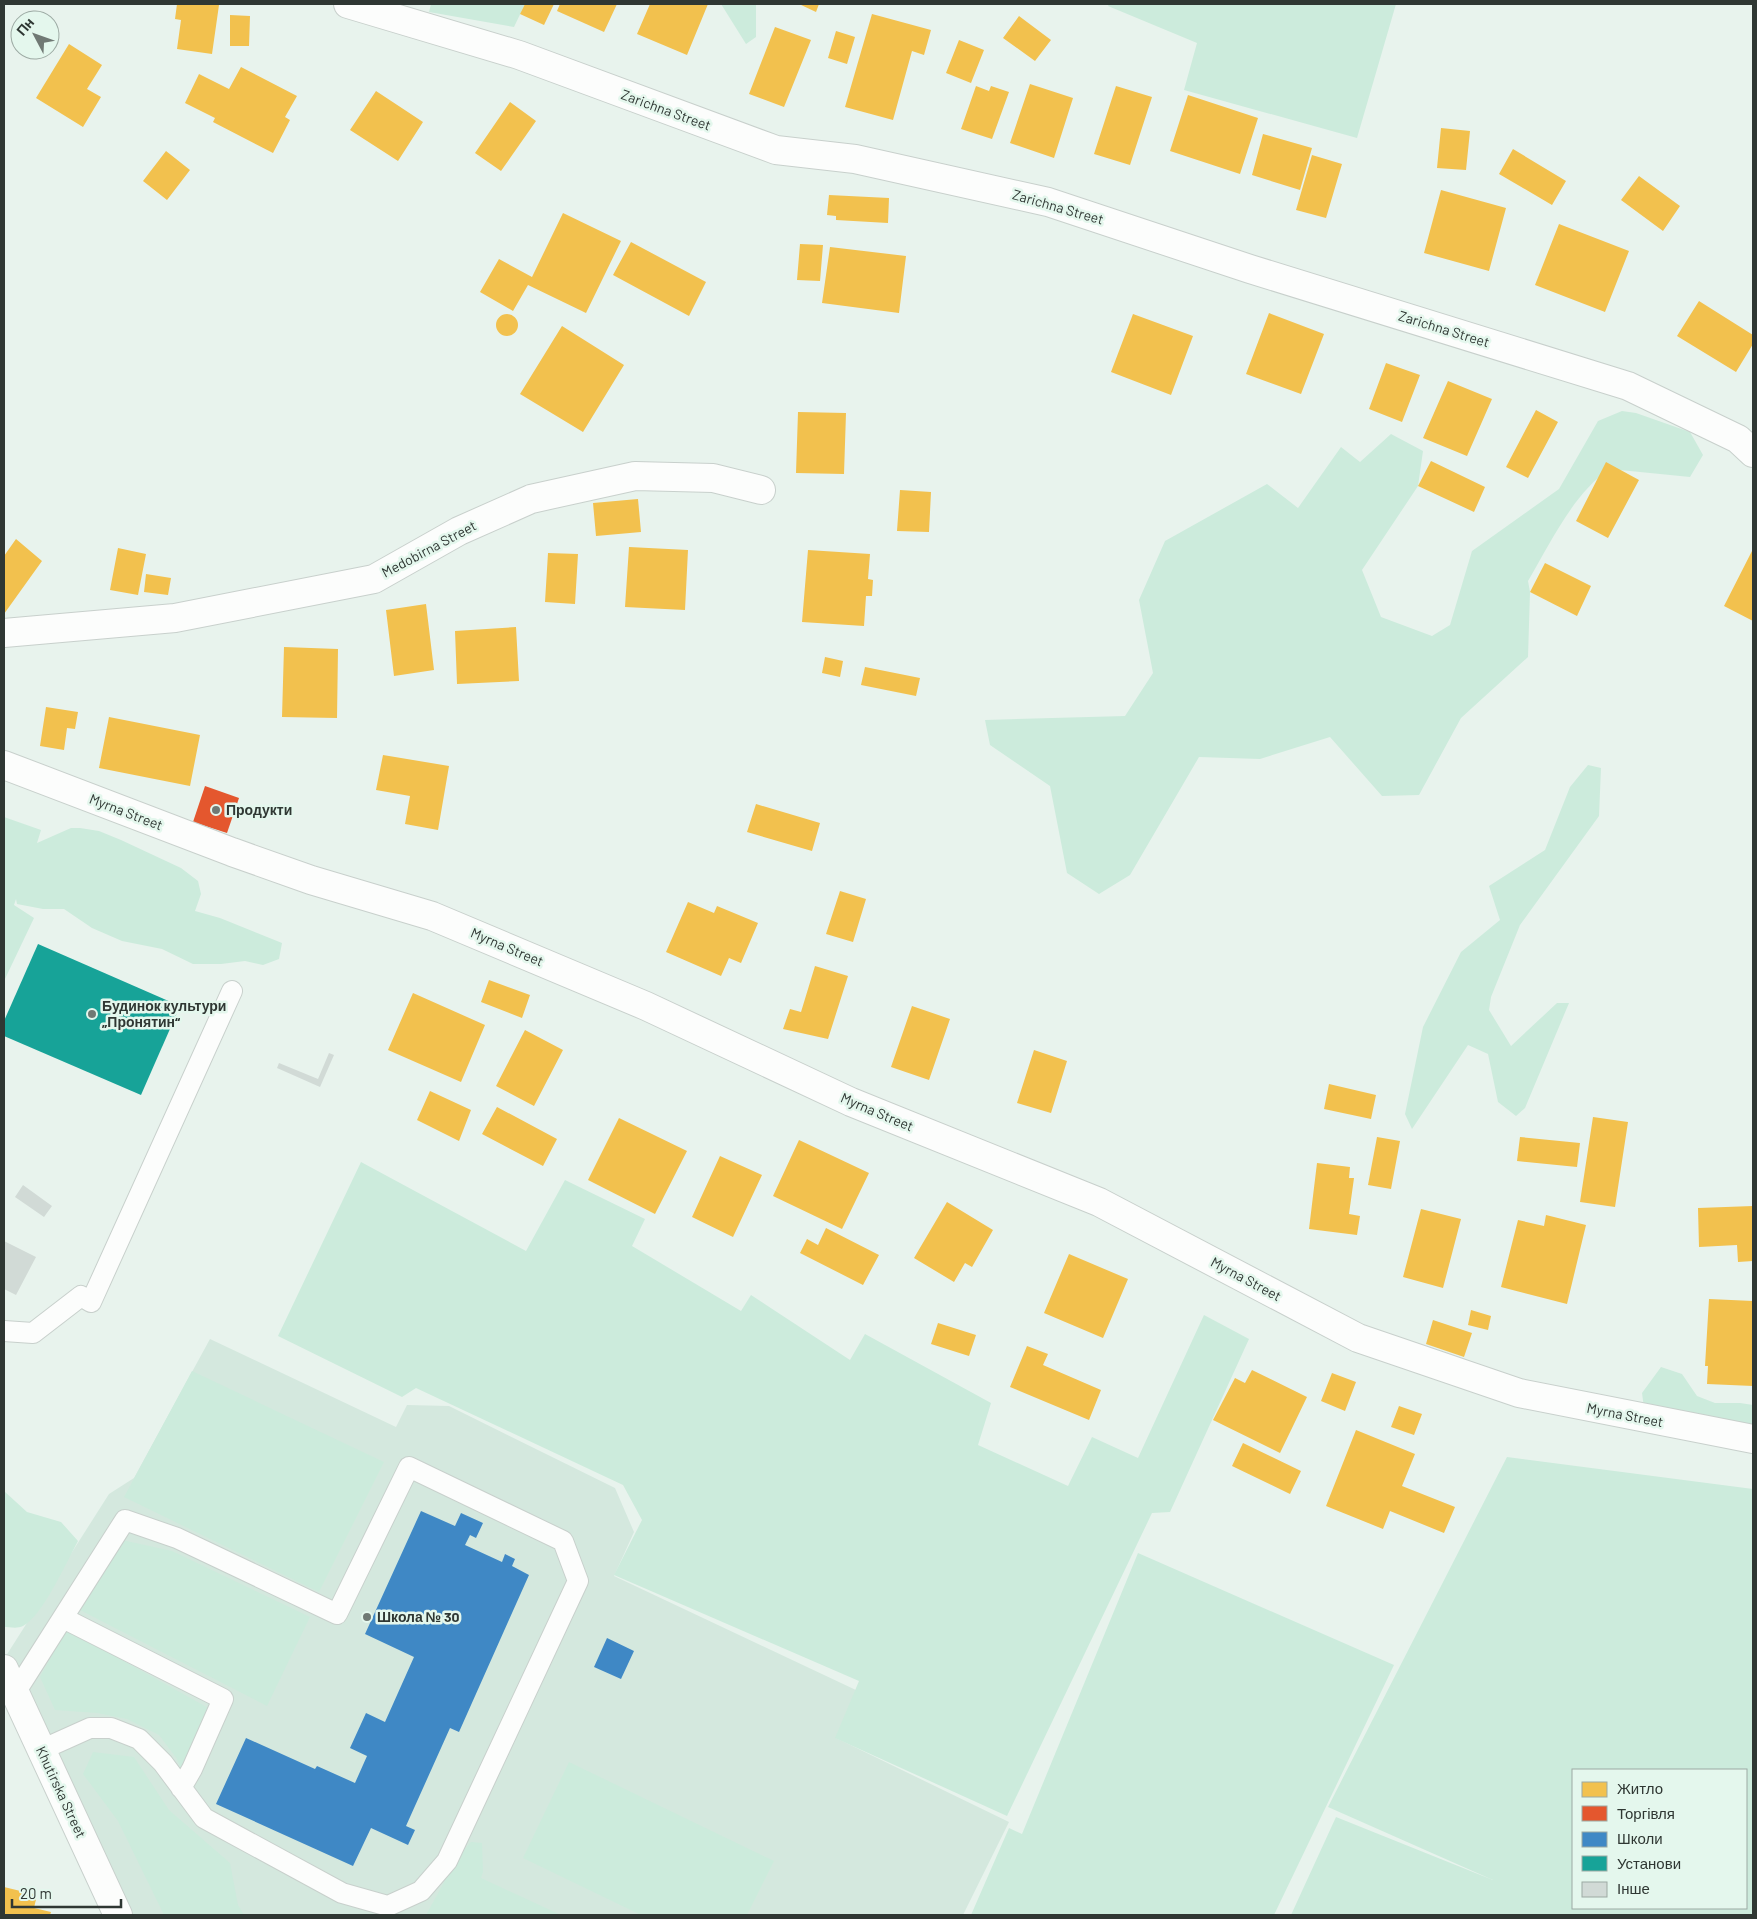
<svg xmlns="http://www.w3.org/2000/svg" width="1757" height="1919" viewBox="0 0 1757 1919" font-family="Barlow,sans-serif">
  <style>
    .built { fill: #d4e8de }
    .green { fill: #ccebdc; fill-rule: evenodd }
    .homes { fill: #f2c14e }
    .shops { fill: #e4572e }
    .schools { fill: #3f88c5 }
    .public { fill: #17a398 }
    .building { fill: #d1dad6 }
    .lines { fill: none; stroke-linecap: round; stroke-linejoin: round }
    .lane-casing { stroke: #c8d0cc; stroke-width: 22 }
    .street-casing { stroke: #c8d0cc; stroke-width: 30 }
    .lane { stroke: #fcfdfc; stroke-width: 20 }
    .street { stroke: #fcfdfc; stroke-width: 28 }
    .poi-dot { fill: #707974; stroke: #e4f7ed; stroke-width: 2 }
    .labels { text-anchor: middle; stroke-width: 5; stroke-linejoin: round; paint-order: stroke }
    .street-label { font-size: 14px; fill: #2f3733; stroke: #e4f7ed }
    .poi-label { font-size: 14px; font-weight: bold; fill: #2f3733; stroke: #e4f7ed; text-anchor: start }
  </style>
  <rect width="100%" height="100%" fill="#e8f3ed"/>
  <!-- built -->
  <path class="built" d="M 210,1339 L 396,1427 L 407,1405 L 449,1406 L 615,1488 L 634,1532 L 614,1576 L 858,1691 L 836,1738 L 1009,1822 L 963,1915 L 118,1915 L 4,1659 L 109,1494 L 134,1478 Z"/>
  <!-- green -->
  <path class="green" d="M 431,4 L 525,4 L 514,27 L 429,12 Z
    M 721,4 L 756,4 L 756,37 L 746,44 Z
    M 1109,4 L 1396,4 L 1357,138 L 1184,90 L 1197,43 L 1108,6 Z
    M 1622,411 L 1636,413 L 1690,432 L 1703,455 L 1690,477 L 1610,469 C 1574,492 1550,544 1528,581 L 1530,592 L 1528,657 L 1461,718 L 1419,795 L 1382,796 L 1330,737 L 1260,759 L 1199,757 L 1130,875 L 1099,894 L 1067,873 L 1050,786 L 990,745 L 985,720 L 1125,716 L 1153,673 L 1139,600 L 1165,541 L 1267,484 L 1298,508 L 1341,447 L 1360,462 L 1391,434 L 1423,451 L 1418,486 L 1362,570 L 1381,617 L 1432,636 L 1450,625 L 1472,551 L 1559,489 L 1598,421 Z
    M 1588,765 L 1601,768 L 1599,816 L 1520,925 L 1491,997 L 1489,1010 L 1511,1046 L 1557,1003 L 1569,1003 L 1525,1108 L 1516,1116 L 1498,1102 L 1488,1054 L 1468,1045 L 1412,1129 L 1405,1114 L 1423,1027 L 1461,952 L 1500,920 L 1489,886 L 1545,850 L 1570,787 Z
    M 4,817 L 41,830 L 37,843 L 71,828 L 80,828 L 99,831 L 121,840 L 181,868 L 198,881 L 201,894 L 195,911 L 220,918 L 282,943 L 279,959 L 263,965 L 245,961 L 221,964 L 193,964 L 162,949 L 122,941 L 92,928 L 64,909 L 43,909 L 17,904 L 16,899 L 14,905 L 34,918 L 4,981 Z
    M 361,1162 L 526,1251 L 565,1180 L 645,1219 L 632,1246 L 741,1311 L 751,1295 L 850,1360 L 865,1334 L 991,1403 L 978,1445 L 1068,1486 L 1092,1437 L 1138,1458 L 1204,1315 L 1249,1339 L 1170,1512 L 1152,1513 L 1007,1816 L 835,1738 L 859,1681 L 614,1575 L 642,1520 L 623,1485 L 416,1388 L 402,1397 L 278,1336 Z
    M 1661,1367 L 1682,1374 L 1697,1396 L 1715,1403 L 1740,1403 L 1753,1405 L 1753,1433 L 1645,1415 L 1642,1393 Z
    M 192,1371 L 384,1462 L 319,1592 L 124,1497 Z
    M 1507,1457 L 1753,1489 L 1753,1915 L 1291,1915 L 1336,1817 L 1493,1880 L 1328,1807 ZM 1573,1770 L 1746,1770 L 1746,1908 L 1573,1908 Z
    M 4,1491 L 27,1512 L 61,1522 L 78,1541 C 67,1561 42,1617 23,1626 C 17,1629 10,1627 4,1627 Z
    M 122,1540 L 172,1551 L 310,1617 L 267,1706 L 78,1609 Z
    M 1138,1553 L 1394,1665 L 1274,1915 L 971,1915 L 1009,1828 L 1022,1834 Z
    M 66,1629 L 212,1710 L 182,1772 L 177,1759 L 159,1735 L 127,1719 L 97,1713 L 55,1710 L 40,1677 Z
    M 93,1752 L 134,1757 L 169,1810 L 230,1863 L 238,1905 L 244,1915 L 164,1915 L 118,1821 L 83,1774 Z
    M 569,1762 L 774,1861 L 747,1915 L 641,1915 L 523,1858 Z
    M 471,1842 L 482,1843 L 483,1872 L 481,1878 L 561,1915 L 426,1915 L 458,1857 Z"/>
  <!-- homes -->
  <path class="homes" d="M 177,4 L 219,5 L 212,54 L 177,49 L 181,20 L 175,19 Z
    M 525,4 L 554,4 L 544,25 L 520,14 Z
    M 560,4 L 617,4 L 604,32 L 557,11 Z
    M 650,4 L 708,4 L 687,55 L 637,34 Z
    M 799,4 L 819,4 L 816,12 Z
    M 872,14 L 931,30 L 924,55 L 912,51 L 893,120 L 845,107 Z
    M 230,15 L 250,16 L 249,46 L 230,46 Z
    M 1019,16 L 1051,40 L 1035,61 L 1003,38 Z
    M 775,27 L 811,40 L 784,107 L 749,94 Z
    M 836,31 L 855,37 L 847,64 L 828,58 Z
    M 959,40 L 984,50 L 971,83 L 946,73 Z
    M 69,44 L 102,65 L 87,89 L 101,97 L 83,127 L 36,98 Z
    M 241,67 L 297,96 L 285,117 L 290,120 L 273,153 L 213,122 L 215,118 L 185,103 L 199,74 L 229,89 Z
    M 1030,84 L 1073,98 L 1054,158 L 1010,143 Z
    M 976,86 L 989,91 L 991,86 L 1009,92 L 992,139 L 961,129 Z
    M 1116,86 L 1152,97 L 1130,165 L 1094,154 Z
    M 376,91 L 423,122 L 398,161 L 350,130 Z
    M 1188,95 L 1258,118 L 1240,174 L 1170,151 Z
    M 510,102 L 536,121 L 501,171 L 475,153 Z
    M 1441,128 L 1470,131 L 1466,170 L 1437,168 Z
    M 1263,134 L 1312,148 L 1300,190 L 1252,175 Z
    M 1513,149 L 1566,181 L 1552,205 L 1499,174 Z
    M 166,151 L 190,170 L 167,200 L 143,181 Z
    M 1312,155 L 1342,164 L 1326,218 L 1296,210 Z
    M 1639,176 L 1680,206 L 1663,231 L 1621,200 Z
    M 1441,190 L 1506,208 L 1489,271 L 1424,253 Z
    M 829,195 L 889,198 L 888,223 L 836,220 L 836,216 L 827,215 Z
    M 563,213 L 621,241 L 586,313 L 528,285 L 513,311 L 480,292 L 499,259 L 532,277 Z
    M 1559,224 L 1629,251 L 1605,312 L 1535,285 Z
    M 631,242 L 706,282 L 689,316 L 613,275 Z
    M 800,244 L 823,245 L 820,281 L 797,280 Z
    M 830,247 L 906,256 L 899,313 L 822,303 Z
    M 1699,301 L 1753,335 L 1753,344 L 1736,372 L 1677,336 Z
    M 1269,313 L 1324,334 L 1301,394 L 1246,374 Z
    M496 325a11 11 0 1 1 22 0a11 11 0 1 1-22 0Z
    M 1133,314 L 1193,336 L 1171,395 L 1111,372 Z
    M 562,326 L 624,365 L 583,432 L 520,394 Z
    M 1386,363 L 1420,375 L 1402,422 L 1369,409 Z
    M 1448,381 L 1492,399 L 1467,456 L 1423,438 Z
    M 1536,410 L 1558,422 L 1528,478 L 1506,467 Z
    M 798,412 L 846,413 L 844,474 L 796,473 Z
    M 1431,461 L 1485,487 L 1474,512 L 1418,486 Z
    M 1606,462 L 1639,480 L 1608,538 L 1576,521 Z
    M 900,490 L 931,492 L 929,532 L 897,531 Z
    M 638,499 L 641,532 L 596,536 L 593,503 Z
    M 16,539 L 42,561 L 4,614 L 4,556 Z
    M 629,547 L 688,550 L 685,610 L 625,607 Z
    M 118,548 L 146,554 L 138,595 L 110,590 Z
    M 1753,549 L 1753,621 L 1724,606 Z
    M 808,550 L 870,554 L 868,579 L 873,580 L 872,596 L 866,596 L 864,626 L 802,622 Z
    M 548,553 L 578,554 L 575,604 L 545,602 Z
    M 1545,563 L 1591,586 L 1577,616 L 1530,592 Z
    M 146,574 L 171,578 L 168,595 L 144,592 Z
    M 426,604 L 434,670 L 394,676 L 386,610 Z
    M 516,627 L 519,681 L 457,684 L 455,631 Z
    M 284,647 L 338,649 L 337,718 L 282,717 Z
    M 825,657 L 843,661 L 840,677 L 822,673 Z
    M 865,667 L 920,678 L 916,696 L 861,685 Z
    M 46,707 L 78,712 L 75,729 L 67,728 L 64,750 L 40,746 Z
    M 109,717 L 200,735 L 190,786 L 99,768 Z
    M 383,755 L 449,766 L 438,830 L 405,824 L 410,796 L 376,790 Z
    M 756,804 L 820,823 L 812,851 L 747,832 Z
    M 840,891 L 866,899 L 853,942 L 826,934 Z
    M 688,902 L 714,913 L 717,906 L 758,923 L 741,963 L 729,958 L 721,976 L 666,952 Z
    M 815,966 L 848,976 L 828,1039 L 783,1029 L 790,1009 L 801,1012 Z
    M 489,980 L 530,995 L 522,1018 L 481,1002 Z
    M 413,993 L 485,1025 L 461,1082 L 388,1050 Z
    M 912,1006 L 950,1019 L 929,1080 L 891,1067 Z
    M 525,1030 L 563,1050 L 534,1106 L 496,1086 Z
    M 1034,1050 L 1067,1061 L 1051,1113 L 1017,1103 Z
    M 1329,1084 L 1376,1095 L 1371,1119 L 1324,1109 Z
    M 430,1091 L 471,1110 L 459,1141 L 417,1120 Z
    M 497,1107 L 557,1139 L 543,1166 L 482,1134 Z
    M 1593,1117 L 1628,1122 L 1615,1207 L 1580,1202 Z
    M 619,1118 L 687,1151 L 655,1214 L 588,1180 Z
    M 1377,1137 L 1400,1141 L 1391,1189 L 1368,1185 Z
    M 1520,1137 L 1580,1143 L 1577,1167 L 1517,1161 Z
    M 799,1140 L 869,1173 L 842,1229 L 773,1196 Z
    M 720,1156 L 762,1175 L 733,1237 L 692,1217 Z
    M 1317,1163 L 1350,1167 L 1349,1178 L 1354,1178 L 1349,1214 L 1360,1216 L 1357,1235 L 1309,1229 Z
    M 947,1202 L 993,1230 L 972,1267 L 965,1263 L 954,1282 L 914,1258 Z
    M 1753,1206 L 1753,1261 L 1738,1262 L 1737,1245 L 1699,1247 L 1698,1208 Z
    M 1421,1209 L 1461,1219 L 1443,1288 L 1403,1277 Z
    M 1546,1215 L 1586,1225 L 1567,1304 L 1501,1287 L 1518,1220 L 1544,1226 Z
    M 826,1228 L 879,1255 L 863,1285 L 800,1253 L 807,1239 L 818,1245 Z
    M 1069,1254 L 1128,1279 L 1103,1338 L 1044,1313 Z
    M 1709,1299 L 1753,1301 L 1753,1386 L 1707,1384 L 1708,1366 L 1705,1366 Z
    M 1471,1310 L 1491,1316 L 1488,1330 L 1468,1325 Z
    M 1433,1320 L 1472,1333 L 1464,1357 L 1426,1344 Z
    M 938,1323 L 976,1335 L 969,1356 L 931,1344 Z
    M 1027,1346 L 1048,1354 L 1043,1365 L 1101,1390 L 1089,1420 L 1010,1387 Z
    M 1252,1370 L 1307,1397 L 1280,1453 L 1213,1420 L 1235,1378 L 1245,1383 Z
    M 1332,1373 L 1356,1382 L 1345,1411 L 1321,1401 Z
    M 1399,1406 L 1422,1414 L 1414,1435 L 1391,1427 Z
    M 1356,1430 L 1415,1454 L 1402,1486 L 1455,1507 L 1444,1533 L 1390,1511 L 1383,1529 L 1326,1506 Z
    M 1243,1443 L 1301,1471 L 1290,1494 L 1232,1466 Z
    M 4,1887 L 37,1895 L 34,1908 L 51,1912 L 50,1915 L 4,1915 Z"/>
  <!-- shops -->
  <path class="shops" d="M 205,786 L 239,798 L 227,833 L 193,822 Z"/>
  <!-- schools -->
  <path class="schools" d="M 421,1511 L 455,1526 L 461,1513 L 483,1523 L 476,1538 L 470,1535 L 465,1545 L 502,1562 L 505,1554 L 515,1559 L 512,1566 L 529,1575 L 459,1732 L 450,1728 L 406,1826 L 415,1830 L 408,1845 L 371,1828 L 353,1866 L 216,1804 L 246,1738 L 315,1769 L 317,1766 L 355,1783 L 367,1756 L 350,1748 L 366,1713 L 385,1722 L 414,1657 L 365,1634 Z
    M 607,1638 L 634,1651 L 621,1679 L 594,1667 Z"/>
  <!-- public -->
  <path class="public" d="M 38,944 L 180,1006 L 141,1095 L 4,1036 L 4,1021 Z"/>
  <!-- building -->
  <path class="building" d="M 329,1053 L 334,1055 L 320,1087 L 277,1068 L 279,1063 L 318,1079 Z
    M 23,1185 L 52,1206 L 44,1217 L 15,1197 Z
    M 4,1241 L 36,1257 L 16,1295 L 4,1289 Z"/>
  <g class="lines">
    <!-- lane casing -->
    <g class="lane-casing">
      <path id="lane" d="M 4,1331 L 33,1333 L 81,1296 L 91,1302 L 232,991
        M 63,1618 L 223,1699 L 192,1769 L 181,1788
        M 15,1693 L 125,1520 L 177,1538 L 337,1614 L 409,1467 L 563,1541 L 578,1581 L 447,1861 L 421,1891 L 388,1906 L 342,1893 L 204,1818 L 163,1763 L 139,1739 L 111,1728 L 90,1728 L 41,1750"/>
    </g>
    <!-- street casing -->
    <g class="street-casing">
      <path id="street" d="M 348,4 L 519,55 L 776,150 L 855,159 L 1048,202 L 1250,269 L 1628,386 L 1738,439 L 1753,453
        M 4,633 L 175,618 L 374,579 L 459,531 L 531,499 L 635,476 L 713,478 L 761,490
        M 4,765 L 232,852 L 311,880 L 432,916 L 646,1006 L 851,1102 L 1099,1202 L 1358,1338 L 1519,1393 L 1753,1439
        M 4,1669 L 118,1915"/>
    </g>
    <!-- lane -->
    <use href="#lane" class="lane"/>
    <!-- street -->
    <use href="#street" class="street"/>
  </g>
  <!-- markers -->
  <g class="poi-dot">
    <circle cx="216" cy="810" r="5"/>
    <circle cx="92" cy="1014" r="5"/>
    <circle cx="367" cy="1617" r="5"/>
  </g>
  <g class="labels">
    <!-- street labels -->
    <g class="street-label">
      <text transform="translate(666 110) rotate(20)" y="5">Zarichna Street</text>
      <text transform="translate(1058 207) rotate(16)" y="5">Zarichna Street</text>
      <text transform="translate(1444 329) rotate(17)" y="5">Zarichna Street</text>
      <text transform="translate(429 549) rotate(-28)" y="5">Medobirna Street</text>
      <text transform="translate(126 812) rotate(21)" y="5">Myrna Street</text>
      <text transform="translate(507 947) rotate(23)" y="5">Myrna Street</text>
      <text transform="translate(877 1112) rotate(23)" y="5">Myrna Street</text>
      <text transform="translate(1246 1279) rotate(28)" y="5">Myrna Street</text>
      <text transform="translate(1625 1415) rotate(11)" y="5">Myrna Street</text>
      <text transform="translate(61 1792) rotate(65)" y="5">Khutirska Street</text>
    </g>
    <!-- poi labels -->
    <g class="poi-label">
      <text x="226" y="815">Продукти</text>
      <text x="102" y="1011">Будинок культури<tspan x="102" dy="16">„Пронятин“</tspan></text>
      <text x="377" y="1622">Школа № 30</text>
    </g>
  </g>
  <!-- border -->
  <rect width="1757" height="1919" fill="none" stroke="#2f3733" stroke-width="10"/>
  <!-- legend -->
  <rect x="1572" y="1769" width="175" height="140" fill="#e4f7ed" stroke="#9caaa3"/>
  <rect x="1582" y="1782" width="25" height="15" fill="#f2c14e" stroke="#9caaa3"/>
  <text x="1617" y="1794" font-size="15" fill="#2f3733">Житло</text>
  <rect x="1582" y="1806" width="25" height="15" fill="#e4572e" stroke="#9caaa3"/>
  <text x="1617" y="1819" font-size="15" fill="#2f3733">Торгівля</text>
  <rect x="1582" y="1832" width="25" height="15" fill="#3f88c5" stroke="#9caaa3"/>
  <text x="1617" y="1844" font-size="15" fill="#2f3733">Школи</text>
  <rect x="1582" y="1856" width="25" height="15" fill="#17a398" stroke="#9caaa3"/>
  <text x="1617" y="1869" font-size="15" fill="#2f3733">Установи</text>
  <rect x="1582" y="1882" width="25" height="15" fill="#d1dad6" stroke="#9caaa3"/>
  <text x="1617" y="1894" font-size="15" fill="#2f3733">Інше</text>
  <!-- north arrow -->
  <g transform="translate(35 35) rotate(311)"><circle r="24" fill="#e4f7ed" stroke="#9caaa3"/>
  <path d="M0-4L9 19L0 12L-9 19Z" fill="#707974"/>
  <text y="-8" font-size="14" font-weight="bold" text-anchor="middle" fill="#2f3733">Пн</text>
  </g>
  <!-- scale -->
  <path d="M12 1899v8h109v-8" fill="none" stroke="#2f3733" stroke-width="2.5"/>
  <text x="20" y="1899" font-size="15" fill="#2f3733" stroke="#e4f7ed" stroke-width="4" paint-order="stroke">20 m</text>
</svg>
